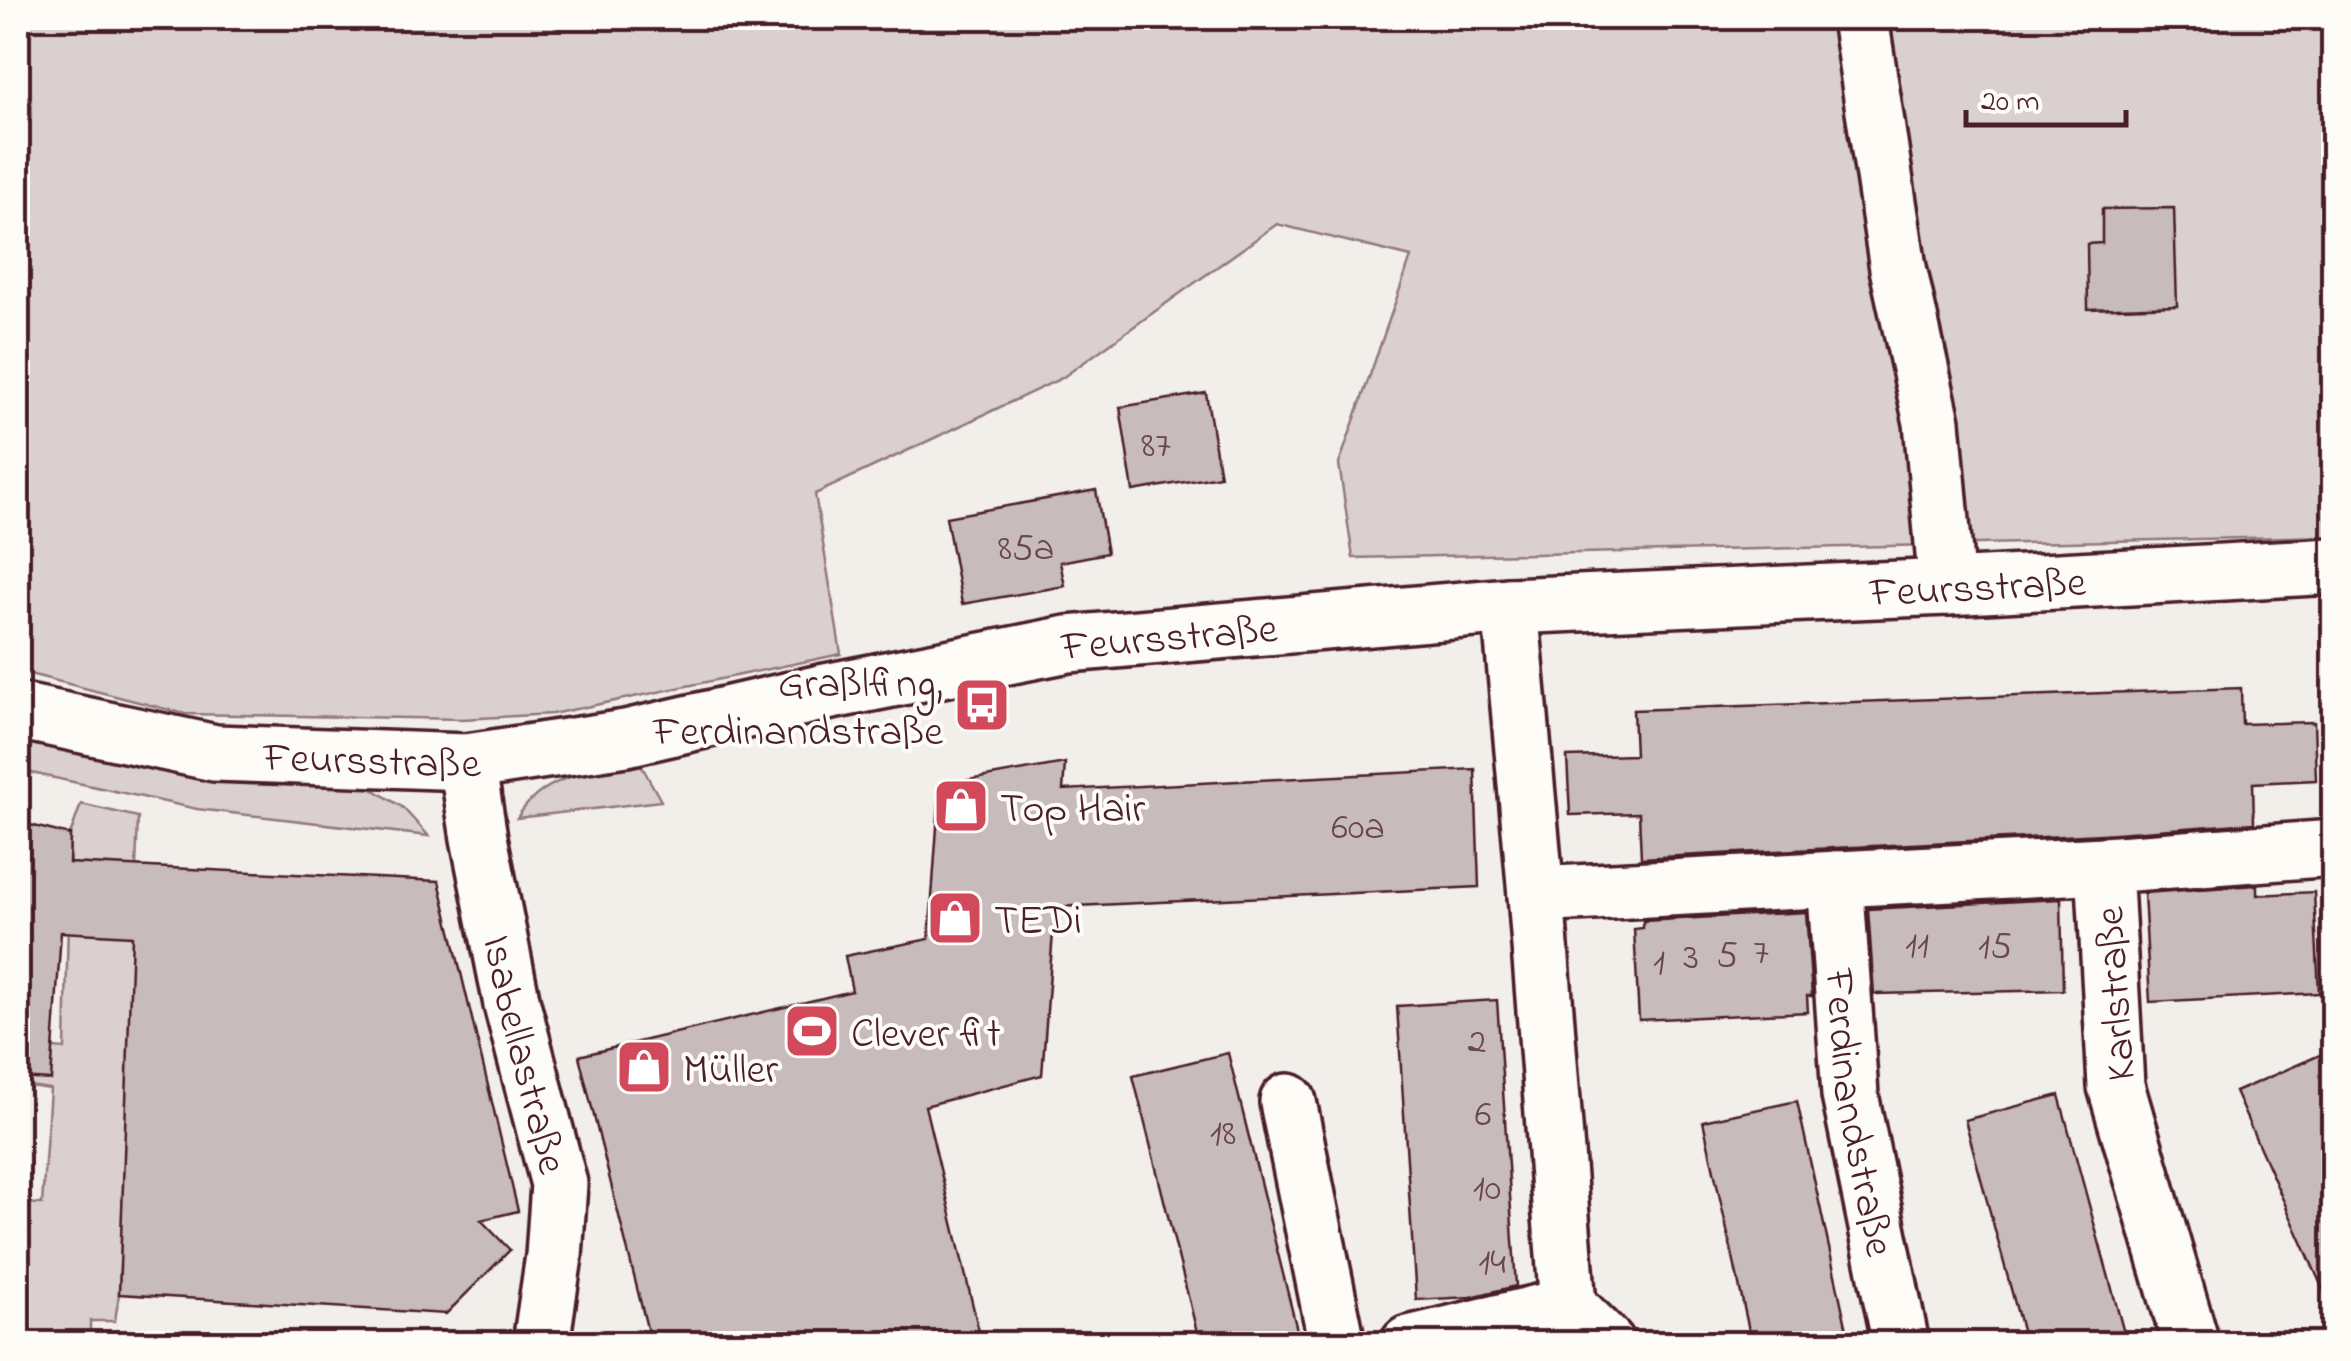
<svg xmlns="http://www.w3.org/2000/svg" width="2351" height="1361" viewBox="0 0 2351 1361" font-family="'Indie Flower',sans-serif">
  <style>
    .green { fill: #d9d0cf; stroke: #92787d; stroke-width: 2.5 }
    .building { fill: #c8bbbb; stroke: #4a1f2b; stroke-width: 2.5 }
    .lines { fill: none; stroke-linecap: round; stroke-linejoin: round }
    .minor-casing { stroke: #4a1f2b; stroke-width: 62 }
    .minor { stroke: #fdfcf7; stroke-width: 55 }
    .labels { text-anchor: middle; stroke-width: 8; stroke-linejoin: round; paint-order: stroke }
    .number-label { font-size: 38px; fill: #6a464f }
    .street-label { font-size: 42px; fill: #4a1f2b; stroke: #fdfcf7 }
    .poi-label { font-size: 42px; fill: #4a1f2b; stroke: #fdfcf7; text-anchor: start }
  </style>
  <rect width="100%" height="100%" fill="#f2efeb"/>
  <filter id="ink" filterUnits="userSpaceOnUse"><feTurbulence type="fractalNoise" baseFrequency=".01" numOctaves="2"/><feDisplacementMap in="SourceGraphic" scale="20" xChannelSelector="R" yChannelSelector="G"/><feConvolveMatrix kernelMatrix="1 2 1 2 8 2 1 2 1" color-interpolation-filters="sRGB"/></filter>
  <g filter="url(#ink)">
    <!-- green -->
    <path class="green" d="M 18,18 L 2333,18 L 2333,536 L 1353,558 L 1339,464 L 1411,257 L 1277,224 L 1062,378 L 815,494 L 841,654 L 552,714 L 463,719 L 185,714 L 18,671 Z
      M 18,732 L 243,772 L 371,788 L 402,807 L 429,836 L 197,809 L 18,770 Z
      M 639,761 L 661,801 L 517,818 C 543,774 593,771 639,761 Z
      M 81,804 L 138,817 L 119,1294 L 115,1321 L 90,1321 L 90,1343 L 18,1343 L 18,1203 L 42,1204 L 50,1089 L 29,1086 L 31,1046 L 65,1049 L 70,835 Z"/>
    <!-- building -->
    <path class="building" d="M 2174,208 L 2177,306 L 2088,309 L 2087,244 L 2102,243 L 2102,209 Z
      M 1206,393 L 1220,476 L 1133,491 L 1120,407 Z
      M 1096,490 L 1107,553 L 1060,562 L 1065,586 L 962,604 L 946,517 Z
      M 2241,688 L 2242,724 L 2314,722 L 2316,780 L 2253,783 L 2254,823 L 2102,834 L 1641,858 L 1639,813 L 1570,815 L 1567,757 L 1635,755 L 1633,710 Z
      M 1065,763 L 1063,790 L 1475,769 L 1479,887 L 1055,907 L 1042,1075 L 925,1106 L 982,1344 L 651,1344 L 579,1056 L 852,991 L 845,956 L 929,939 L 940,785 Z
      M 18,822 L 70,835 L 69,863 L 439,881 L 518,1211 L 481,1220 L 510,1250 L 446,1314 L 119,1294 L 132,936 L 61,932 L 51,1080 L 18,1078 Z
      M 2257,885 L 2257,895 L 2314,892 L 2319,993 L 2150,1002 L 2144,893 Z
      M 2061,899 L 2063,990 L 1874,994 L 1868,909 Z
      M 1806,912 L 1812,996 L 1807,996 L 1808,1012 L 1639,1020 L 1634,929 L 1643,928 L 1643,921 Z
      M 1497,1000 L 1516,1286 L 1471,1297 L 1416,1300 L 1397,1006 Z
      M 1228,1053 L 1299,1338 L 1277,1344 L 1200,1344 L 1133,1076 Z
      M 2320,1055 L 2334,1087 L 2334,1314 L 2235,1092 Z
      M 2059,1095 L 2127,1344 L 2026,1344 L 1965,1120 Z
      M 1797,1101 L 1850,1344 L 1752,1344 L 1703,1121 Z"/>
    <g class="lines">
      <!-- minor casing -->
      <g class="minor-casing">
        <g id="minor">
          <path d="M 1860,18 L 1898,268 L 1932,422 L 1947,587"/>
          <path d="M 1510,606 L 1536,895 L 1568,1306 L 1607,1344"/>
          <path id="s1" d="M 18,711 L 215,753 L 467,762 L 626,738 L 821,693 L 1068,644 L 1510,606 L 1947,587 L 2334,566"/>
          <path id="s2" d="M 467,762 L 479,838 L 512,1004 L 559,1184 L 554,1256 L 541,1344"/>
          <path id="s3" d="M 1835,879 L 1850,1095 L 1901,1344"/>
          <path d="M 1536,895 L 2104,865"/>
          <path d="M 1288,1102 L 1337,1344"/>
          <path d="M 1409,1344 L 1568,1306"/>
          <path d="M 2191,1344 L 2116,1086 L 2104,865 L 2334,848"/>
        </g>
      </g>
      <!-- minor -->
      <use href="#minor" class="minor"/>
    </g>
  </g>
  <!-- icons -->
  <defs>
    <g id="bus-square" transform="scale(2.875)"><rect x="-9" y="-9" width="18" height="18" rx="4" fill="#d1495b" stroke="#fdfcf7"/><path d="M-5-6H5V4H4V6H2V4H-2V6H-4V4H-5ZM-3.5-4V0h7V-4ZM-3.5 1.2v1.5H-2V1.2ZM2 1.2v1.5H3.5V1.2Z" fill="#fff"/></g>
    <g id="shop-square" transform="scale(2.875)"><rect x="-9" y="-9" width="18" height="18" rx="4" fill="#d1495b" stroke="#fdfcf7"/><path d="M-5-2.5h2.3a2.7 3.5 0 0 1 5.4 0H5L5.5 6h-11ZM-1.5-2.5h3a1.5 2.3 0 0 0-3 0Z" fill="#fff"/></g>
    <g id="stadium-square" transform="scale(2.875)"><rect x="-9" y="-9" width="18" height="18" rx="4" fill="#d1495b" stroke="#fdfcf7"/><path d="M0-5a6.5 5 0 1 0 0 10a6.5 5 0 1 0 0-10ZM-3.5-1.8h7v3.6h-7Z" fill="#fff"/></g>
  </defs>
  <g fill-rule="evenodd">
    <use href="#bus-square" x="982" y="705"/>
    <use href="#shop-square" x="961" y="806"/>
    <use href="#shop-square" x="955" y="918"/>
    <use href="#stadium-square" x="812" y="1031"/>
    <use href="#shop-square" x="644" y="1067"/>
  </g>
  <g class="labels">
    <!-- number labels -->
    <g class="number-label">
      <text x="1156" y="456">87</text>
      <text x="1026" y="559">85a</text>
      <text x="1358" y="838">60a</text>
      <text x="1917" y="956">11</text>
      <text x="1995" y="957">15</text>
      <text x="1761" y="963">7</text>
      <text x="1727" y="966">5</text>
      <text x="1691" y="968">3</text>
      <text x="1659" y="973">1</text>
      <text x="1477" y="1052">2</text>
      <text x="1483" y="1125">6</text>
      <text x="1223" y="1144">18</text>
      <text x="1487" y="1199">10</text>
      <text x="1492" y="1273">14</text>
    </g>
    <!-- street labels -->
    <g class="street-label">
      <text dy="15" stroke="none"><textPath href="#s1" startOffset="1978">Feursstraße</textPath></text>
      <text dy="15" stroke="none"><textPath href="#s1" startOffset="1168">Feursstraße</textPath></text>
      <text dy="15" stroke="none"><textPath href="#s1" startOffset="358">Feursstraße</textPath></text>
      <text transform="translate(2113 994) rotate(-94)" y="15">Karlstraße</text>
      <text dy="15" stroke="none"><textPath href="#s2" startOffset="298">Isabellastraße</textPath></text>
      <text dy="15" stroke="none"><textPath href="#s3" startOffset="235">Ferdinandstraße</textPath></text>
    </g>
    <!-- poi labels -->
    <g class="poi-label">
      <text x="943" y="696" text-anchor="end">Graßlfing,<tspan x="943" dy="48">Ferdinandstraße</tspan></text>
      <text x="1000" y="821">Top Hair</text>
      <text x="994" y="933">TEDi</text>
      <text x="851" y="1046">Clever fit</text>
      <text x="683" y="1082">Müller</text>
    </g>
  </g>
  <!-- margin -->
  <rect width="2351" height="1361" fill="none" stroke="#fdfcf7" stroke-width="60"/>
  <rect x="30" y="30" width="2291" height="1301" fill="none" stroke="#4a1f2b" stroke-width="4" filter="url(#ink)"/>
  <!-- scale -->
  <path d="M1966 110v15h160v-15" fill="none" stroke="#4a1f2b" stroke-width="5"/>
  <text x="1981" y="110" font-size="30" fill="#4a1f2b" stroke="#fdfcf7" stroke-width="8" paint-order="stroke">20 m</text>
</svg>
